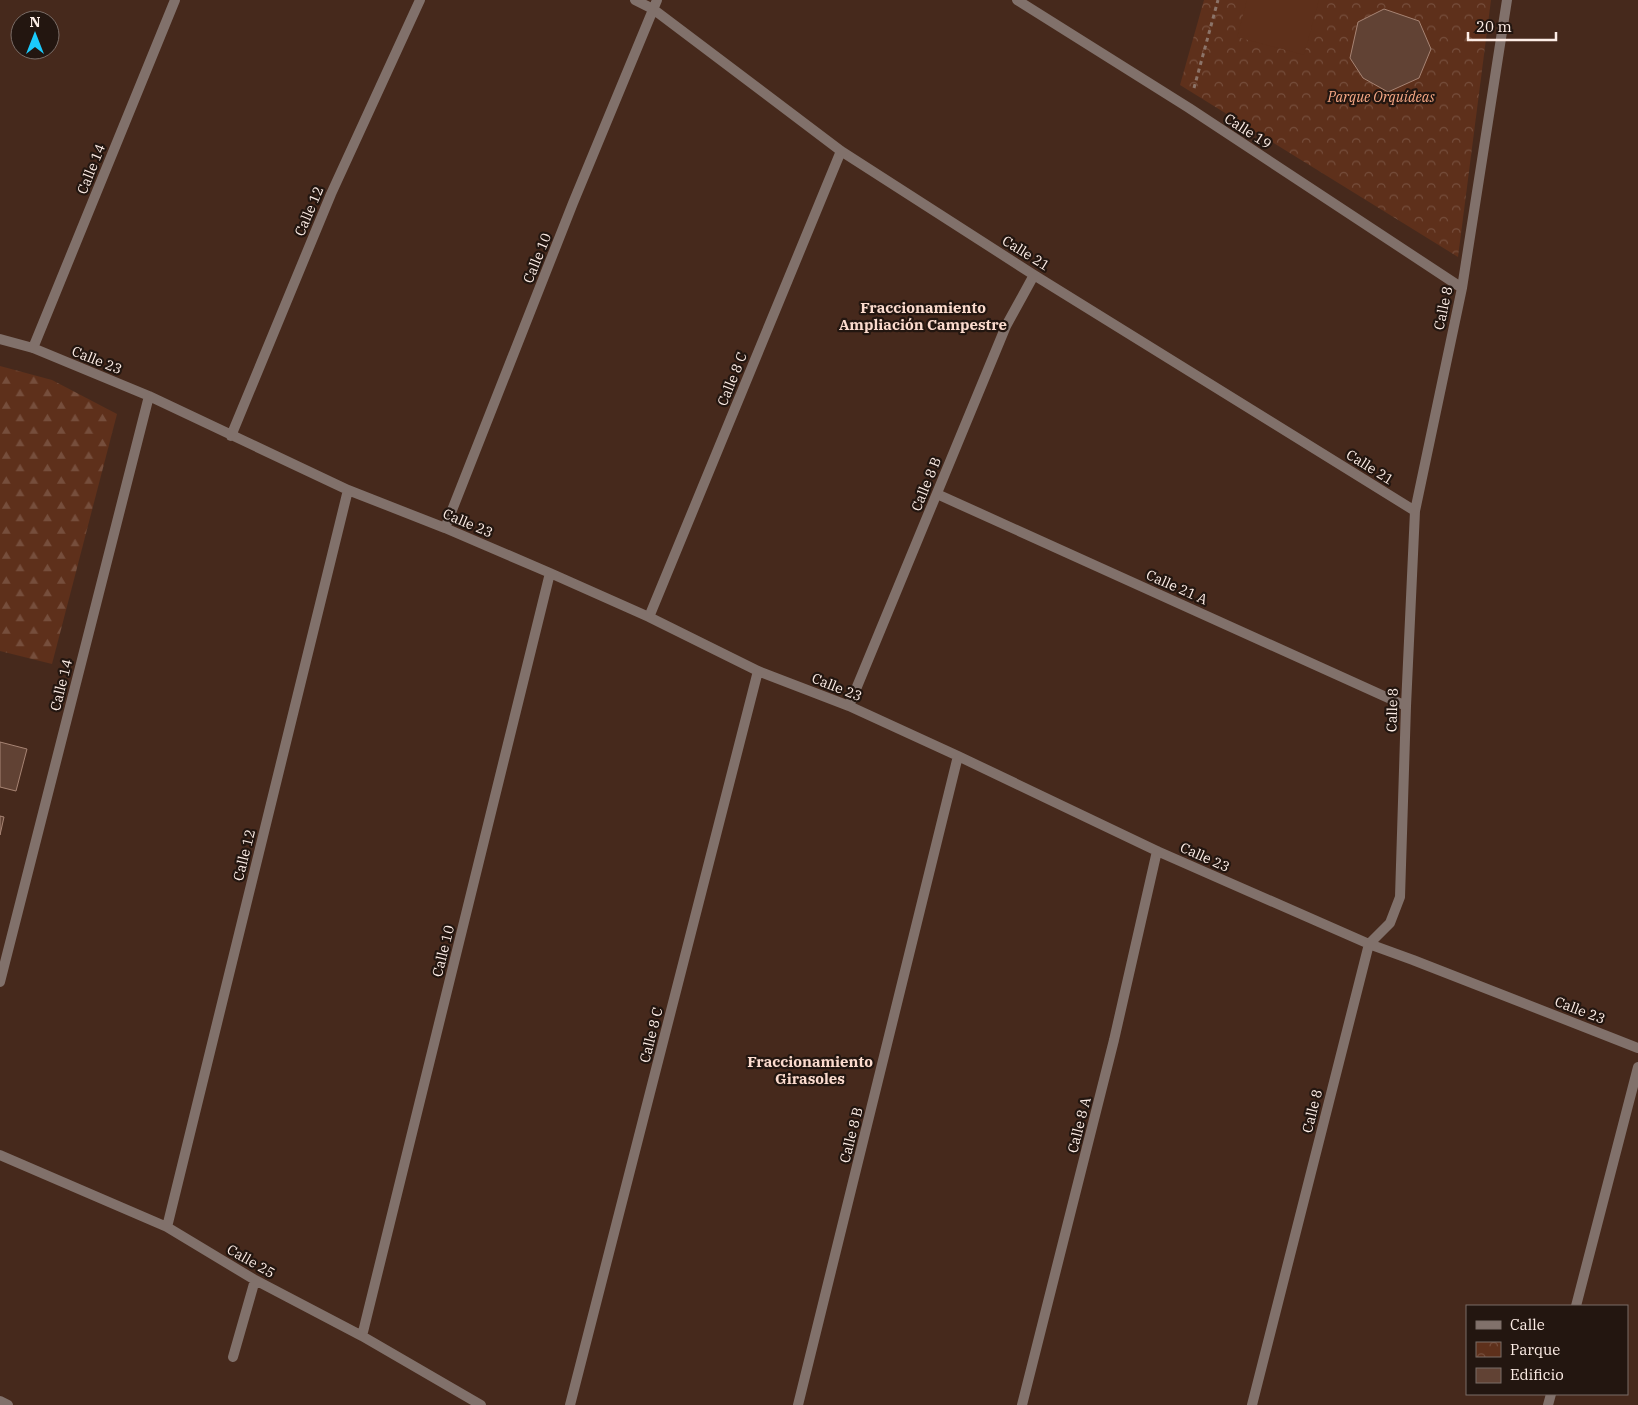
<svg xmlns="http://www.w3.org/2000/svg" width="1638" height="1405" viewBox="0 0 1638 1405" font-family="'IBM Plex Serif',serif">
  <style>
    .forest { fill: url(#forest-firs) }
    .park { fill: url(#park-crowns) }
    .pitch { fill: #5e301b }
    .building { fill: #614234; stroke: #a78474 }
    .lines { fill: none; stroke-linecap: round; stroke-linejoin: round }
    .path { stroke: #8c7469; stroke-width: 3; stroke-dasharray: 4 4; stroke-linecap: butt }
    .street { stroke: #81716b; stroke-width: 10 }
    .labels { text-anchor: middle; stroke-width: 4.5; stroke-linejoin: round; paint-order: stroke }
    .park-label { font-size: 14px; font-style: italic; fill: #f9aa87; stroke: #231610 }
    .street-label { font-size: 14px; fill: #fdede6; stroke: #231610 }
    .neighbourhood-label { font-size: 15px; font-weight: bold; fill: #fbdbce; stroke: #231610 }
  </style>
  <defs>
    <pattern id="forest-firs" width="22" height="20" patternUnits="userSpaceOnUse" patternTransform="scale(1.25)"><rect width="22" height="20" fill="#5e301b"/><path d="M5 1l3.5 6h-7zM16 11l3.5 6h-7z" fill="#764e3c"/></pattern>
    <pattern id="park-crowns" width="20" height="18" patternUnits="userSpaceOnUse" patternTransform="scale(1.25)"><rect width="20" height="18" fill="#5e301b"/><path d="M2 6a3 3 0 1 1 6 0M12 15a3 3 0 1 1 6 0" fill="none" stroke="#764e3c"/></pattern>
  </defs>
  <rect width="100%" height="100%" fill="#46291c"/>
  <!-- forest -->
  <path class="forest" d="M 0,366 L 52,380 L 117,414 L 52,664 L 0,651 Z"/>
  <!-- park -->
  <path class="park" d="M 1204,0 L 1491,0 L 1458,257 L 1180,85 Z"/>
  <!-- pitch -->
  <path class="pitch" d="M 1247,0 L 1319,0 L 1304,55 L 1237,37 Z"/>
  <!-- building -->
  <path class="building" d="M 1384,9 L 1419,21 L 1431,49 L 1419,78 L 1388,92 L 1363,78 L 1350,58 L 1358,22 Z
    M 0,742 L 27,749 L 16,791 L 0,787 Z
    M 0,816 L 4,817 L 0,835 Z"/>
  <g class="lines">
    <!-- path -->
    <path class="path" d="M 1194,88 L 1218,0"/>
    <!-- street -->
    <path class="street" d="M 635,0 L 653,9 L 841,151 L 1034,275 L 1415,511
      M 1017,0 L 1189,108 L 1462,288
      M 0,339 L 33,348 L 149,396 L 348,490 L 445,528 L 550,573 L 649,617 L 758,671 L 849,706 L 958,756 L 1157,851 L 1369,944 L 1413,960 L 1638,1048
      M 33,348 L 175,0
      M 231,436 L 331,194 L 420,0
      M 937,494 L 1406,706
      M 445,528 L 573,203 L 657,0
      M 649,617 L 841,151
      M 849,706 L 1006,326 L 1034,275
      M 0,982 L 149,396
      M 0,1155 L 167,1227 L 255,1280 L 362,1336 L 481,1405
      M 167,1227 L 348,490
      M 1576,1306 L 1638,1067
      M 362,1336 L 550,573
      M 233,1357 L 255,1280
      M 0,1401 L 8,1405
      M 570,1405 L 758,671
      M 798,1405 L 958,756
      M 1022,1405 L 1114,1040 L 1157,851
      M 1252,1405 L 1369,944 L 1390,923 L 1400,897 L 1406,706 L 1415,511 L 1462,288 L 1507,0
      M 1548,1405 L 1551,1394"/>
  </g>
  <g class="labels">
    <!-- park labels -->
    <g class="park-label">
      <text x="1381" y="102">Parque Orquídeas</text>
    </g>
    <!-- street labels -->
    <g class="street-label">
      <text transform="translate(1248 131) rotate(33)" y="5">Calle 19</text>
      <text transform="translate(91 169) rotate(-68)" y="5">Calle 14</text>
      <text transform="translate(309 211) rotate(-67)" y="5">Calle 12</text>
      <text transform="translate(1026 253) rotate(32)" y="5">Calle 21</text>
      <text transform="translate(537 258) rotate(-68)" y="5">Calle 10</text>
      <text transform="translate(1443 308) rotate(-78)" y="5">Calle 8</text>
      <text transform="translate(97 360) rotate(22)" y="5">Calle 23</text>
      <text transform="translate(732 379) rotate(-68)" y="5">Calle 8 C</text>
      <text transform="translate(1370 467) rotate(32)" y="5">Calle 21</text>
      <text transform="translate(926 484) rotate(-68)" y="5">Calle 8 B</text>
      <text transform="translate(468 523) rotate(23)" y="5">Calle 23</text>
      <text transform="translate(1177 587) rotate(24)" y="5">Calle 21 A</text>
      <text transform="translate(61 685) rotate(-76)" y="5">Calle 14</text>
      <text transform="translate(837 687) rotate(22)" y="5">Calle 23</text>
      <text transform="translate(1392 710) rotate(-88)" y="5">Calle 8</text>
      <text transform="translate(244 855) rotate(-76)" y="5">Calle 12</text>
      <text transform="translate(1205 857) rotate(24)" y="5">Calle 23</text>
      <text transform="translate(443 951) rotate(-76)" y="5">Calle 10</text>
      <text transform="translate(1580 1010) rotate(21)" y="5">Calle 23</text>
      <text transform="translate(651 1035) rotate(-76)" y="5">Calle 8 C</text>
      <text transform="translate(1312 1111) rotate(-76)" y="5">Calle 8</text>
      <text transform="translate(1079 1125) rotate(-76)" y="5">Calle 8 A</text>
      <text transform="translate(851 1135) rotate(-76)" y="5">Calle 8 B</text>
      <text transform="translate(251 1261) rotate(30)" y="5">Calle 25</text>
    </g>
    <!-- neighbourhood labels -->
    <g class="neighbourhood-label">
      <text x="923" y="313">Fraccionamiento<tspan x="923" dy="17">Ampliación Campestre</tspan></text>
      <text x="810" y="1067">Fraccionamiento<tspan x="810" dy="17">Girasoles</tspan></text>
    </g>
  </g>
  <!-- legend -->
  <rect x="1466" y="1305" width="162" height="90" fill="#231610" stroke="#7a6c66"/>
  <rect x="1476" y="1321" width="25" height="8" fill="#81716b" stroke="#7a6c66"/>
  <text x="1510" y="1330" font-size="15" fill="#fdede6">Calle</text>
  <rect x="1476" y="1342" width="25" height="15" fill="url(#park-crowns)" stroke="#7a6c66"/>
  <text x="1510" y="1355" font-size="15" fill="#fdede6">Parque</text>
  <rect x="1476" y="1368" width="25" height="15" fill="#614234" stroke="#7a6c66"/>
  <text x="1510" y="1380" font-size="15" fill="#fdede6">Edificio</text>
  <!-- north arrow -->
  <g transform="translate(35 35)"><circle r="24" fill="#231610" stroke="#7a6c66"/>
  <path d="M0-4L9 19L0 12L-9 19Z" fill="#1bcafc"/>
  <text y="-8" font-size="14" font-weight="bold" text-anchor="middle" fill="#fdede6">N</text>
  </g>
  <!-- scale -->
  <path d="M1468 32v8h88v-8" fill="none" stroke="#fdede6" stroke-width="2.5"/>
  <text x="1476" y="32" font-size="15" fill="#fdede6" stroke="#231610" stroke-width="4" paint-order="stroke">20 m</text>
</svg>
